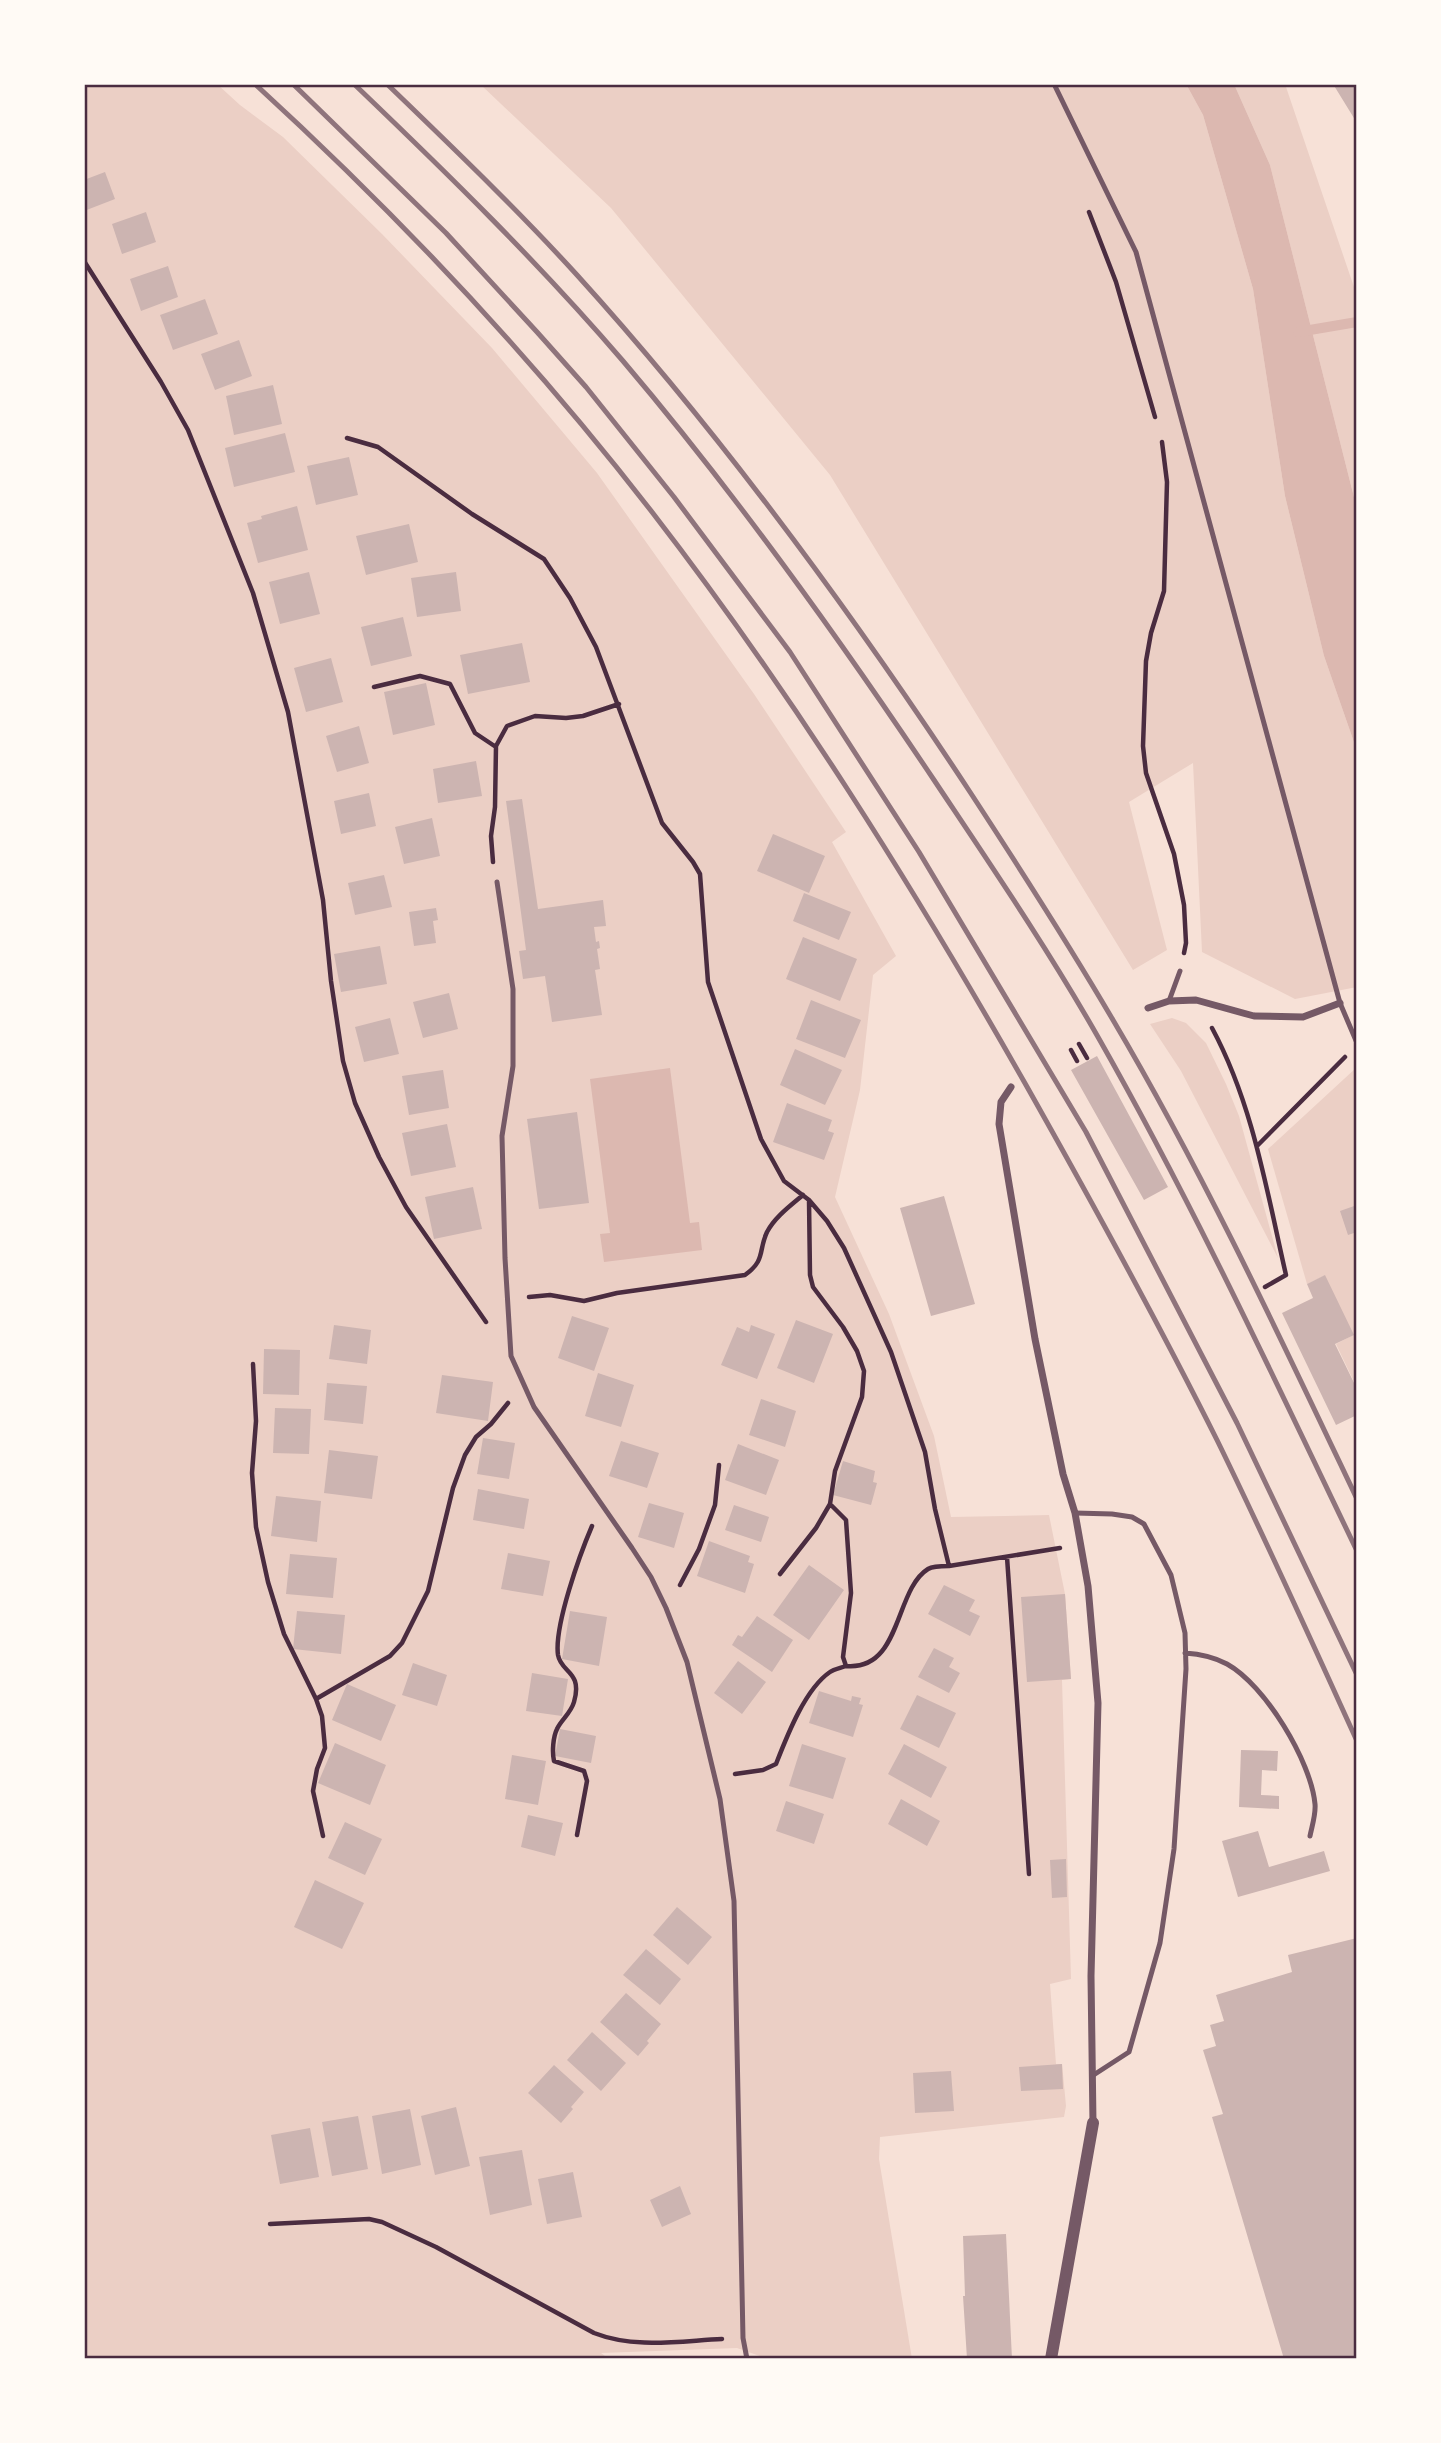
<svg xmlns="http://www.w3.org/2000/svg" width="1441" height="2443" viewBox="0 0 1441 2443" font-family="Signika,sans-serif">
  <style>
    .green { fill: #ebcfc5 }
    .water { fill: #dcb8b0 }
    .lines { fill: none; stroke-linecap: round; stroke-linejoin: round }
    .stream { stroke: #dcb8b0; stroke-width: 10 }
    .building { fill: #ccb4b1 }
    .path { stroke: #4a2c40; stroke-width: 4.5 }
    .service { stroke: #755966; stroke-width: 5 }
    .minor { stroke: #755966; stroke-width: 7 }
    .tertiary { stroke: #755966; stroke-width: 12 }
    .rail { stroke: #8f747c; stroke-width: 5 }
    .neatline { fill: none; stroke: #4a2c40; stroke-width: 2.5 }
  </style>
  <rect width="100%" height="100%" fill="#f7e1d7"/>
  <!-- green -->
  <path class="green" d="M 84,84 L 217,84 L 240,105 L 283,137 L 382,234 L 492,348 L 597,473 L 754,694 L 846,832 L 832,842 L 896,956 L 873,975 L 860,1090 L 835,1197 L 889,1314 L 934,1436 L 951,1517 L 1049,1515 L 1065,1594 L 1071,1679 L 1062,1680 L 1071,1979 L 1050,1984 L 1056,2064 L 1062,2064 L 1066,2106 L 1064,2117 L 880,2137 L 879,2159 L 912,2359 L 768,2359 L 737,2348 L 601,2353 L 609,2359 L 84,2359 Z
    M 480,84 L 1186,84 L 1203,115 L 1253,289 L 1285,496 L 1324,656 L 1357,751 L 1357,987 L 1295,999 L 1202,952 L 1193,763 L 1129,802 L 1167,950 L 1133,970 L 830,475 L 611,208 Z
    M 1234,84 L 1285,84 L 1357,296 L 1357,509 L 1270,165 Z
    M 1172,1018 L 1186,1023 L 1206,1043 L 1226,1084 L 1239,1116 L 1278,1258 L 1181,1071 L 1150,1024 Z
    M 1357,1067 L 1357,1388 L 1336,1344 L 1353,1335 L 1324,1276 L 1307,1284 L 1268,1149 Z"/>
  <!-- water -->
  <path class="water" d="M 1186,84 L 1234,84 L 1270,165 L 1357,509 L 1357,751 L 1324,656 L 1285,496 L 1253,289 L 1203,115 Z
    M 670,1068 L 690,1223 L 699,1222 L 702,1250 L 604,1262 L 600,1234 L 610,1233 L 590,1079 Z"/>
  <g class="lines">
    <!-- stream -->
    <path class="stream" d="M 1298,332 L 1357,322"/>
  </g>
  <!-- building -->
  <path class="building" d="M 1333,84 L 1357,84 L 1357,123 Z
    M 105,172 L 115,199 L 84,211 L 84,180 Z
    M 146,212 L 156,242 L 122,254 L 112,224 Z
    M 168,266 L 178,297 L 141,311 L 130,279 Z
    M 205,299 L 218,334 L 173,350 L 160,315 Z
    M 239,340 L 252,376 L 215,390 L 201,354 Z
    M 273,385 L 282,424 L 234,435 L 226,396 Z
    M 285,433 L 295,472 L 234,487 L 225,448 Z
    M 349,457 L 358,495 L 316,505 L 307,466 Z
    M 297,506 L 308,550 L 258,563 L 247,523 L 262,519 L 261,516 Z
    M 409,524 L 418,562 L 366,575 L 356,536 Z
    M 309,572 L 320,614 L 280,624 L 269,582 Z
    M 456,572 L 461,611 L 417,617 L 411,578 Z
    M 403,617 L 412,656 L 371,666 L 361,627 Z
    M 522,643 L 530,682 L 468,694 L 460,655 Z
    M 331,658 L 343,702 L 306,712 L 294,668 Z
    M 426,683 L 435,725 L 393,735 L 384,692 Z
    M 359,726 L 369,763 L 337,772 L 326,736 Z
    M 476,761 L 482,796 L 438,803 L 433,769 Z
    M 369,793 L 376,826 L 341,834 L 334,801 Z
    M 522,799 L 538,909 L 603,900 L 606,926 L 594,927 L 596,942 L 599,941 L 600,948 L 597,949 L 600,969 L 595,970 L 602,1015 L 552,1022 L 545,976 L 523,979 L 519,951 L 526,950 L 506,801 Z
    M 432,818 L 440,856 L 404,864 L 395,827 Z
    M 773,834 L 825,856 L 809,893 L 757,871 Z
    M 384,875 L 392,907 L 355,915 L 348,883 Z
    M 804,893 L 851,912 L 839,940 L 793,921 Z
    M 436,908 L 438,920 L 433,921 L 436,943 L 414,946 L 409,912 Z
    M 803,937 L 857,959 L 840,1001 L 786,979 Z
    M 380,946 L 387,984 L 341,992 L 334,954 Z
    M 449,993 L 458,1029 L 423,1038 L 413,1002 Z
    M 811,1000 L 861,1020 L 845,1058 L 796,1039 Z
    M 390,1018 L 399,1054 L 364,1062 L 355,1027 Z
    M 795,1049 L 842,1070 L 825,1105 L 780,1085 Z
    M 1097,1056 L 1168,1187 L 1144,1200 L 1071,1070 Z
    M 443,1070 L 449,1108 L 409,1115 L 402,1076 Z
    M 787,1103 L 832,1120 L 828,1131 L 834,1133 L 824,1160 L 773,1142 Z
    M 577,1112 L 589,1203 L 539,1209 L 527,1119 Z
    M 447,1124 L 456,1167 L 411,1176 L 402,1133 Z
    M 473,1187 L 482,1229 L 434,1239 L 425,1197 Z
    M 944,1196 L 975,1304 L 931,1316 L 900,1208 Z
    M 1357,1205 L 1357,1232 L 1348,1235 L 1340,1211 Z
    M 1325,1275 L 1354,1335 L 1335,1344 L 1357,1389 L 1357,1415 L 1336,1425 L 1282,1313 L 1313,1298 L 1307,1284 Z
    M 572,1316 L 609,1328 L 594,1371 L 558,1358 Z
    M 796,1320 L 833,1334 L 814,1383 L 777,1368 Z
    M 334,1325 L 371,1330 L 367,1364 L 329,1359 Z
    M 751,1325 L 775,1334 L 757,1379 L 721,1365 L 737,1327 L 749,1332 Z
    M 264,1349 L 300,1350 L 299,1395 L 263,1394 Z
    M 598,1373 L 634,1385 L 621,1427 L 585,1416 Z
    M 442,1375 L 493,1382 L 488,1421 L 436,1413 Z
    M 327,1383 L 367,1386 L 363,1424 L 324,1420 Z
    M 761,1399 L 796,1411 L 785,1447 L 749,1435 Z
    M 275,1408 L 311,1409 L 309,1454 L 273,1453 Z
    M 483,1438 L 515,1443 L 509,1479 L 477,1474 Z
    M 621,1441 L 659,1453 L 647,1488 L 609,1476 Z
    M 738,1444 L 779,1460 L 766,1495 L 725,1480 Z
    M 329,1450 L 378,1456 L 372,1499 L 324,1493 Z
    M 843,1461 L 875,1471 L 873,1482 L 877,1483 L 871,1505 L 833,1495 Z
    M 478,1489 L 529,1499 L 524,1529 L 473,1520 Z
    M 276,1496 L 321,1501 L 317,1542 L 271,1536 Z
    M 649,1503 L 684,1513 L 674,1548 L 638,1537 Z
    M 734,1505 L 769,1517 L 761,1542 L 725,1530 Z
    M 709,1541 L 750,1556 L 748,1562 L 754,1564 L 745,1593 L 697,1576 Z
    M 508,1553 L 550,1561 L 543,1596 L 501,1589 Z
    M 290,1554 L 337,1558 L 333,1598 L 286,1594 Z
    M 809,1565 L 844,1590 L 809,1640 L 773,1615 Z
    M 944,1585 L 975,1600 L 969,1611 L 980,1616 L 970,1636 L 928,1614 Z
    M 1065,1594 L 1071,1679 L 1027,1682 L 1021,1597 Z
    M 297,1611 L 345,1615 L 341,1654 L 293,1649 Z
    M 570,1611 L 607,1617 L 599,1666 L 562,1659 Z
    M 757,1616 L 793,1640 L 772,1672 L 732,1645 L 738,1635 L 742,1637 Z
    M 934,1648 L 954,1658 L 949,1667 L 960,1673 L 949,1693 L 918,1677 Z
    M 738,1661 L 766,1682 L 742,1714 L 714,1693 Z
    M 413,1663 L 447,1675 L 437,1706 L 402,1695 Z
    M 532,1673 L 568,1679 L 562,1716 L 526,1711 Z
    M 347,1684 L 396,1705 L 381,1741 L 332,1720 Z
    M 819,1691 L 851,1701 L 852,1696 L 861,1698 L 859,1704 L 863,1705 L 853,1737 L 809,1723 Z
    M 917,1695 L 956,1713 L 939,1748 L 900,1729 Z
    M 560,1729 L 596,1736 L 591,1763 L 555,1756 Z
    M 335,1743 L 386,1765 L 370,1805 L 318,1783 Z
    M 802,1744 L 846,1758 L 833,1799 L 789,1786 Z
    M 904,1744 L 947,1767 L 931,1798 L 888,1774 Z
    M 1241,1750 L 1278,1751 L 1277,1771 L 1262,1770 L 1261,1795 L 1279,1796 L 1279,1809 L 1239,1807 Z
    M 512,1755 L 546,1761 L 538,1805 L 505,1799 Z
    M 901,1799 L 940,1821 L 927,1846 L 888,1824 Z
    M 786,1801 L 824,1814 L 814,1844 L 776,1831 Z
    M 528,1815 L 563,1823 L 555,1856 L 521,1847 Z
    M 345,1822 L 382,1839 L 365,1875 L 328,1858 Z
    M 1258,1831 L 1269,1867 L 1324,1851 L 1330,1871 L 1238,1897 L 1222,1841 Z
    M 1066,1859 L 1067,1897 L 1052,1898 L 1050,1860 Z
    M 315,1880 L 364,1903 L 342,1949 L 294,1927 Z
    M 677,1907 L 712,1937 L 688,1965 L 653,1935 Z
    M 1357,1938 L 1357,2359 L 1284,2359 L 1212,2117 L 1223,2114 L 1203,2050 L 1216,2046 L 1210,2025 L 1224,2021 L 1216,1995 L 1292,1972 L 1288,1955 Z
    M 646,1949 L 681,1979 L 660,2005 L 623,1975 Z
    M 626,1993 L 661,2024 L 647,2041 L 649,2043 L 638,2056 L 600,2022 Z
    M 592,2032 L 626,2063 L 601,2091 L 567,2060 Z
    M 1062,2064 L 1063,2089 L 1021,2091 L 1019,2067 Z
    M 554,2065 L 584,2092 L 571,2107 L 573,2109 L 561,2123 L 528,2093 Z
    M 951,2071 L 954,2111 L 915,2113 L 913,2073 Z
    M 456,2107 L 470,2166 L 435,2175 L 421,2116 Z
    M 410,2109 L 421,2165 L 382,2174 L 372,2116 Z
    M 358,2116 L 368,2169 L 332,2176 L 322,2122 Z
    M 310,2128 L 319,2177 L 280,2184 L 271,2135 Z
    M 522,2150 L 532,2205 L 490,2215 L 479,2157 Z
    M 573,2172 L 582,2217 L 547,2224 L 538,2179 Z
    M 680,2186 L 691,2214 L 662,2227 L 650,2200 Z
    M 1006,2234 L 1012,2359 L 967,2359 L 963,2296 L 965,2296 L 963,2236 Z"/>
  <g class="lines">
    <!-- path -->
    <path class="path" d="M 1089,212 L 1116,282 L 1155,417
      M 84,261 L 161,382 L 188,430 L 253,593 L 288,712 L 323,900 L 331,981 L 343,1061 L 355,1103 L 379,1157 L 406,1207 L 486,1322
      M 347,438 L 378,447 L 472,514 L 544,559 L 570,598 L 596,647 L 662,823 L 693,862 L 700,874 L 708,982 L 761,1139 L 784,1181 L 809,1200 L 827,1221 L 844,1248 L 891,1352 L 925,1452 L 935,1509 L 949,1566 L 1060,1548
      M 1162,442 L 1167,482 L 1164,591 L 1151,633 L 1146,661 L 1143,746 L 1146,773 L 1174,854 L 1184,905 L 1186,943 L 1184,953
      M 374,687 L 420,676 L 450,684 L 475,733 L 496,747
      M 493,862 L 491,836 L 495,807 L 496,746 L 507,726 L 535,716 L 566,718 L 583,716 L 619,704
      M 1212,1028 C 1253,1104 1267,1192 1286,1275 L 1265,1287
      M 1079,1044 L 1087,1058
      M 1071,1050 L 1077,1061
      M 1257,1146 L 1345,1057
      M 809,1200 L 810,1275 L 813,1287 L 843,1327 L 857,1351 L 864,1371 L 862,1397 L 835,1471 L 830,1504 L 846,1520 L 851,1593 L 843,1657 L 846,1666 C 902,1671 894,1590 928,1569 C 933,1566 942,1566 949,1566
      M 529,1297 L 550,1295 L 584,1301 L 617,1293 L 745,1275 C 766,1260 758,1251 767,1232 C 775,1217 790,1206 803,1195
      M 253,1364 L 256,1421 L 252,1473 L 256,1527 L 268,1582 L 284,1634 L 316,1699 L 322,1716 L 325,1748 L 317,1769 L 313,1791 L 323,1836
      M 1007,1557 L 1029,1874
      M 780,1574 L 816,1528 L 830,1504
      M 680,1585 L 699,1549 L 715,1505 L 719,1465
      M 316,1699 L 390,1656 L 402,1643 L 428,1591 L 453,1488 L 465,1455 L 476,1437 L 491,1424 L 508,1403
      M 735,1774 L 763,1770 L 776,1764 C 787,1736 805,1689 830,1672 C 834,1669 841,1668 846,1666
      M 577,1835 L 587,1781 L 584,1771 L 554,1761 C 552,1752 553,1737 557,1729 C 561,1720 571,1713 574,1702 C 583,1671 561,1673 558,1655 C 554,1626 580,1554 592,1526
      M 270,2224 L 369,2219 L 382,2222 L 436,2247 L 594,2333 C 635,2349 679,2341 722,2339"/>
    <!-- service -->
    <path class="service" d="M 1054,84 L 1136,252 L 1340,1003 L 1357,1043
      M 497,882 L 513,989 L 513,1066 L 502,1136 L 505,1258 L 511,1356 L 534,1407 L 632,1548 L 651,1577 L 666,1608 L 687,1662 L 720,1799 L 734,1901 L 743,2338 L 747,2359
      M 1169,1001 L 1180,971
      M 1075,1513 L 1112,1514 L 1132,1517 L 1144,1524 L 1171,1575 L 1185,1633 L 1186,1669 L 1174,1849 L 1160,1943 L 1129,2052 L 1092,2076
      M 1185,1653 C 1200,1654 1214,1657 1227,1664 C 1265,1685 1311,1761 1315,1804 C 1316,1814 1312,1826 1310,1836"/>
    <!-- minor -->
    <path class="minor" d="M 1148,1008 L 1169,1001 L 1196,1000 L 1254,1016 L 1303,1017 L 1340,1003
      M 1011,1087 L 1001,1102 L 999,1124 L 1035,1339 L 1063,1474 L 1075,1513 L 1088,1586 L 1098,1703 L 1091,1976 L 1093,2123"/>
    <!-- tertiary -->
    <path class="tertiary" d="M 1051,2359 L 1093,2123"/>
    <!-- rail -->
    <path class="rail" d="M 255,84 C 398,215 533,358 652,512 C 792,693 913,886 1026,1085 C 1092,1202 1157,1320 1217,1440 C 1266,1540 1311,1640 1357,1741
      M 293,84 L 446,233 L 537,332 L 586,387 L 674,497 L 790,652 L 919,852 L 1086,1132 L 1237,1423 L 1357,1675
      M 354,84 C 447,173 539,263 623,361 C 736,494 837,635 934,780 C 990,864 1048,949 1098,1037 C 1193,1204 1274,1378 1357,1551
      M 387,84 C 451,146 516,208 577,275 C 722,435 851,611 970,792 C 1019,867 1068,943 1113,1020 C 1204,1174 1280,1337 1357,1499"/>
  </g>
  <!-- border -->
  <rect width="1441" height="2443" fill="none" stroke="#fffaf5" stroke-width="172"/>
  <rect x="86" y="86" width="1269" height="2271" class="neatline"/>
</svg>
